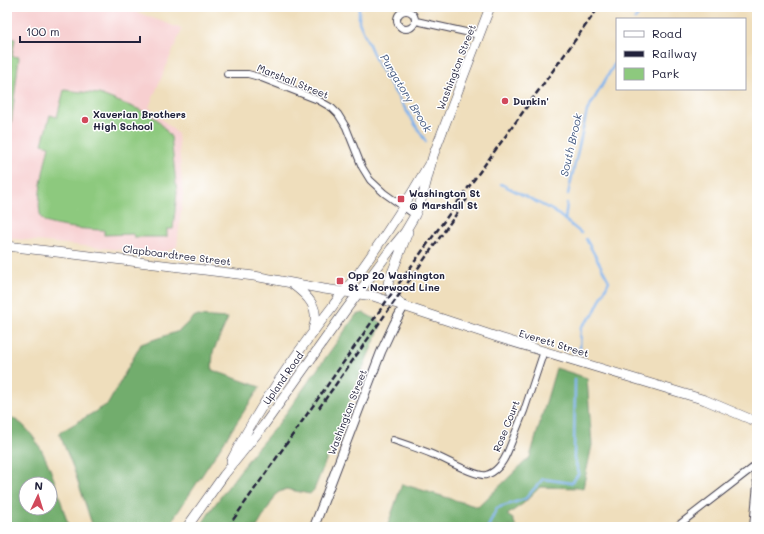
<svg xmlns="http://www.w3.org/2000/svg" width="764" height="534" viewBox="0 0 764 534" font-family="Mali,sans-serif">
  <style>
    .built { fill: #f7cfd0 }
    .green { fill: #8dc97e; stroke: #58765c }
    .forest { fill: #72ad6d; stroke: #4a6854; fill-rule: evenodd }
    .lines { fill: none; stroke-linecap: round; stroke-linejoin: round }
    .stream { stroke: #7fb2ec; stroke-width: 2.5 }
    .minor-casing { stroke: #413e4e; stroke-width: 8 }
    .tertiary-casing { stroke: #413e4e; stroke-width: 10 }
    .secondary-casing { stroke: #413e4e; stroke-width: 10 }
    .minor { stroke: #fff; stroke-width: 6 }
    .tertiary { stroke: #fff; stroke-width: 8 }
    .secondary { stroke: #fff; stroke-width: 9 }
    .rail { stroke: #22223b; stroke-width: 2.5; stroke-dasharray: 6 3; stroke-linecap: butt }
    .poi-dot { fill: #d1495b; stroke: #fff; stroke-width: 1.5 }
    .labels { text-anchor: middle; stroke-width: 3; stroke-linejoin: round; paint-order: stroke }
    .street-label { font-size: 10px; fill: #22223b; stroke: #fff }
    .poi-label { font-size: 10px; font-weight: bold; fill: #22223b; stroke: #fff; text-anchor: start }
    .water-label { font-size: 11px; font-style: italic; fill: #475c82; stroke: #fff }
  </style>
  <rect width="100%" height="100%" fill="#fff"/>
  <filter id="ink" filterUnits="userSpaceOnUse"><feTurbulence type="fractalNoise" baseFrequency=".025" numOctaves="2"/><feDisplacementMap in="SourceGraphic" scale="8" xChannelSelector="R" yChannelSelector="G"/><feConvolveMatrix kernelMatrix="1 2 1 2 8 2 1 2 1" color-interpolation-filters="sRGB"/></filter>
  <filter id="wash" filterUnits="userSpaceOnUse"><feTurbulence type="fractalNoise" baseFrequency=".012" numOctaves="4" result="noise"/><feDisplacementMap in="SourceGraphic" scale="16" xChannelSelector="R" yChannelSelector="G"/><feGaussianBlur stdDeviation="0.9" result="paint"/><feColorMatrix in="noise" values="0 0 0 0 0 0 0 0 0 0 0 0 0 0 0 0 0 1.4 0 .05"/><feComposite in="paint" operator="in"/></filter>
  <g filter="url(#wash)">
    <rect width="100%" height="100%" fill="#efdebc"/>
    <!-- built -->
    <path class="built" d="M 7,7 L 123,7 L 182,29 L 149,107 L 178,134 L 183,194 L 177,247 L 160,254 L 7,238 Z"/>
    <!-- green -->
    <path class="green" d="M 7,7 L 9,9 L 11,22 L 10,38 L 15,39 L 12,56 L 19,57 L 10,134 L 7,134 Z
      M 64,90 L 99,94 L 138,109 L 157,119 L 171,137 L 177,193 L 173,229 L 167,229 L 167,237 L 134,237 L 133,234 L 104,235 L 104,230 C 93,230 51,227 44,221 C 32,212 46,160 49,146 L 42,144 L 50,115 L 57,117 Z"/>
    <!-- forest -->
    <path class="forest" d="M 364,313 L 382,323 L 362,370 L 314,490 L 310,494 L 286,489 L 277,493 L 257,527 L 200,527 L 213,507 L 254,452 L 279,423 L 356,315 Z
      M 195,316 L 228,318 L 213,352 L 212,370 L 260,387 L 168,527 L 93,527 L 73,467 L 59,433 L 108,404 L 141,344 L 179,331 Z
      M 556,368 L 587,378 L 592,445 L 583,488 L 540,487 L 524,503 L 507,515 L 513,519 L 516,527 L 387,527 L 402,484 L 478,507 L 530,457 Z
      M 7,415 C 12,418 18,421 23,425 C 50,452 57,492 69,527 L 7,527 ZM 26,484 L 50,484 L 50,508 L 26,508 Z"/>
    <g class="lines">
      <!-- stream -->
      <path class="stream" d="M 359,7 L 359,22 L 378,65 L 426,142
        M 635,19 L 642,10 L 647,7
        M 501,184 L 554,211 L 581,233
        M 568,194 L 587,111 L 617,60
        M 565,220 L 567,203
        M 580,349 L 581,327 L 593,315 L 609,281 L 586,239
        M 488,527 L 497,508 L 525,499 L 543,479 L 572,483 L 579,473 L 574,458 L 575,380"/>
    </g>
  </g>
  <g filter="url(#ink)">
    <g class="lines">
      <!-- minor casing -->
      <g class="minor-casing">
        <path id="minor" d="M397 20a9 9 0 1 1 18 0a9 9 0 1 1-18 0Z
          M 416,21 L 479,35
          M 227,74 L 248,74 L 259,77 L 318,100 L 332,108 L 338,114 L 346,127 L 362,167 L 370,180 L 384,193 L 415,215
          M 393,440 C 407,445 420,449 434,455 C 445,459 476,477 486,475 C 497,472 504,461 508,451 L 524,411 L 544,351
          M 676,527 L 755,466 L 757,484 L 753,527"/>
      </g>
      <!-- tertiary casing -->
      <g class="tertiary-casing">
        <path id="tertiary" d="M 314,527 L 381,352 L 394,324 L 404,306"/>
      </g>
      <!-- secondary casing -->
      <g class="secondary-casing">
        <path id="secondary" d="M 7,246 L 254,276 L 324,289 L 373,296 L 500,338 L 705,400 L 757,422
          M 292,284 C 308,296 321,308 313,329
          M 400,303 L 390,292 L 388,283 L 408,232
          M 231,461 C 259,406 294,356 332,307 C 340,295 350,285 358,274 C 384,238 407,202 429,164
          M 187,527 L 224,475 L 264,425 L 345,311 L 391,249 L 405,232 L 415,215 L 423,195 L 433,156 L 490,7"/>
      </g>
      <!-- minor -->
      <use href="#minor" class="minor"/>
      <!-- tertiary -->
      <use href="#tertiary" class="tertiary"/>
      <!-- secondary -->
      <use href="#secondary" class="secondary"/>
      <!-- rail -->
      <path class="rail" d="M 319,408 L 467,199
        M 228,527 L 397,286 L 599,7"/>
    </g>
  </g>
  <!-- markers -->
  <g class="poi-dot">
    <circle cx="505" cy="101" r="4"/>
    <circle cx="85" cy="120" r="4"/>
    <rect x="397" y="195" width="8" height="8" rx="2"/>
    <rect x="336" y="277" width="8" height="8" rx="2"/>
  </g>
  <g class="labels">
    <!-- street labels -->
    <g class="street-label">
      <text transform="translate(456 67) rotate(-69)" y="4">Washington Street</text>
      <text transform="translate(293 81) rotate(22)" y="4">Marshall Street</text>
      <text transform="translate(177 255) rotate(7)" y="4">Clapboardtree Street</text>
      <text transform="translate(554 343) rotate(17)" y="4">Everett Street</text>
      <text transform="translate(283 378) rotate(-55)" y="4">Upland Road</text>
      <text transform="translate(347 412) rotate(-69)" y="4">Washington Street</text>
      <text transform="translate(506 426) rotate(-68)" y="4">Rose Court</text>
    </g>
    <!-- poi labels -->
    <g class="poi-label">
      <text x="513" y="105">Dunkin'</text>
      <text x="93" y="118">Xaverian Brothers<tspan x="93" dy="12">High School</tspan></text>
      <text x="409" y="197">Washington St<tspan x="409" dy="12">@ Marshall St</tspan></text>
      <text x="348" y="279">Opp 20 Washington<tspan x="348" dy="12">St - Norwood Line</tspan></text>
    </g>
    <!-- water labels -->
    <g class="water-label">
      <text transform="translate(406 93) rotate(59)" y="4">Purgatory Brook</text>
      <text transform="translate(571 145) rotate(-77)" y="4">South Brook</text>
    </g>
  </g>
  <!-- margin -->
  <rect width="764" height="534" fill="none" stroke="#fff" stroke-width="24"/>
  <!-- legend -->
  <rect x="616" y="18" width="130" height="72" fill="#ffffff" stroke="#a7a7b1"/>
  <rect x="624" y="31" width="20" height="6" fill="#ffffff" stroke="#a7a7b1"/>
  <text x="652" y="38" font-size="12" fill="#22223b">Road</text>
  <rect x="624" y="51" width="20" height="6" fill="#22223b" stroke="#a7a7b1"/>
  <text x="652" y="58" font-size="12" fill="#22223b">Railway</text>
  <rect x="624" y="68" width="20" height="12" fill="#8dc97e" stroke="#a7a7b1"/>
  <text x="652" y="78" font-size="12" fill="#22223b">Park</text>
  <!-- north arrow -->
  <g transform="translate(38 496) rotate(4)"><circle r="19" fill="#ffffff" stroke="#a7a7b1"/>
  <path d="M0-3L7 15L0 10L-7 15Z" fill="#d1495b"/>
  <text y="-6" font-size="11" font-weight="bold" text-anchor="middle" fill="#22223b">N</text>
  </g>
  <!-- scale -->
  <path d="M20 36v6h120v-6" fill="none" stroke="#22223b" stroke-width="2"/>
  <text x="26" y="36" font-size="12" fill="#22223b" stroke="#ffffff" stroke-width="3" paint-order="stroke">100 m</text>
</svg>
